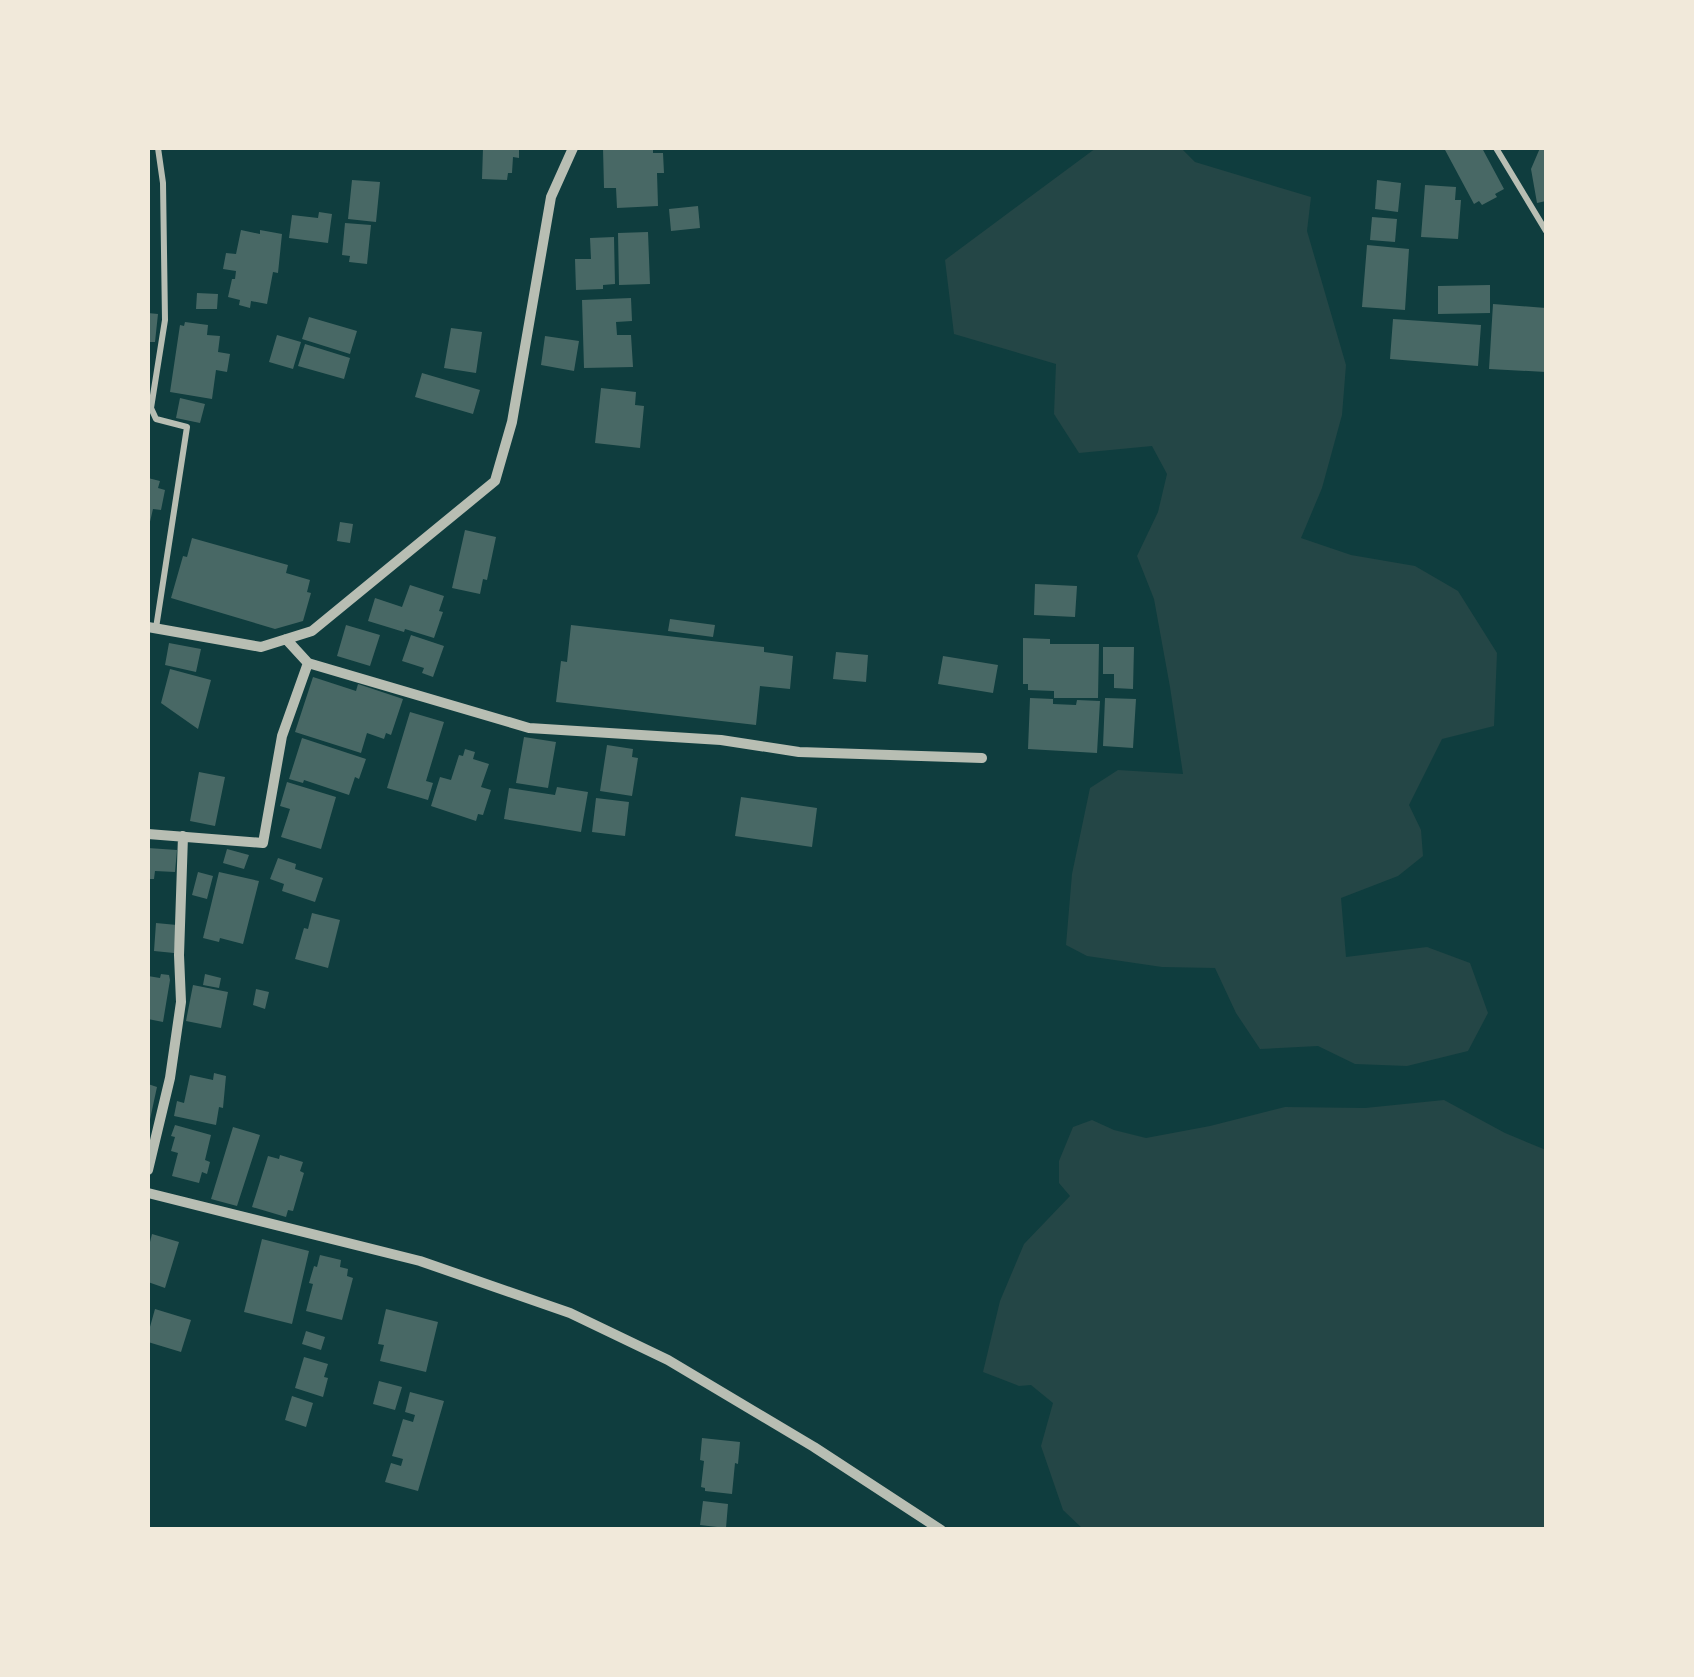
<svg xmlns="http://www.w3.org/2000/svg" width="1694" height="1677" viewBox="0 0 1694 1677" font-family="Karla,sans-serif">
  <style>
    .green { fill: #244646 }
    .building { fill: #486865 }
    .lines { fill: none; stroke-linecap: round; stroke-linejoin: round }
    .service { stroke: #b8beb3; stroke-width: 6 }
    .minor { stroke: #b8beb3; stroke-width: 10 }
  </style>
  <rect width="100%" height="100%" fill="#0f3d3e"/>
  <!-- green -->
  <path class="green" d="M 1096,148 L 1181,148 L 1195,162 L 1311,197 L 1307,231 L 1346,365 L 1342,415 L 1322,488 L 1301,538 L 1351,555 L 1415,566 L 1458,591 L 1497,653 L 1494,726 L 1442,739 L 1409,805 L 1421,830 L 1423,856 L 1398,876 L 1341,898 L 1346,957 L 1427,947 L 1470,963 L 1488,1013 L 1468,1051 L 1407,1066 L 1355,1064 L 1318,1046 L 1260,1049 L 1236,1013 L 1215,968 L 1162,967 L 1087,956 L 1066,945 L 1072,874 L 1090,788 L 1118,770 L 1183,774 L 1170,687 L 1154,599 L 1137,556 L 1158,512 L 1167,474 L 1152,446 L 1079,453 L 1054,414 L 1056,364 L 954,334 L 945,260 Z
    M 1444,1100 L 1505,1133 L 1546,1150 L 1546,1529 L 1083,1529 L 1063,1510 L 1041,1446 L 1053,1403 L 1031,1385 L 1019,1386 L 983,1372 L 1000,1301 L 1024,1244 L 1070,1196 L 1059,1183 L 1059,1161 L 1073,1127 L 1092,1120 L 1114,1130 L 1146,1138 L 1210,1126 L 1285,1107 L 1365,1108 Z"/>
  <!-- building -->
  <path class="building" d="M 483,148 L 519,148 L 519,158 L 513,157 L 512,173 L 508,173 L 507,180 L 482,179 Z
    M 603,148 L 653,148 L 653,153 L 663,153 L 664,173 L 657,173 L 658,206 L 617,208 L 616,188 L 604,188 Z
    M 1444,148 L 1482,148 L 1504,189 L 1495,194 L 1497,197 L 1482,205 L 1479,201 L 1474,204 Z
    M 1540,148 L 1546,148 L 1546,201 L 1537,203 L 1531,169 Z
    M 352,180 L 380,182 L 376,222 L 348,219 Z
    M 1377,180 L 1401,183 L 1398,212 L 1375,209 Z
    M 1425,185 L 1456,187 L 1455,200 L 1461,200 L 1458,239 L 1421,237 Z
    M 698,206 L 700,228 L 671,231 L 669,209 Z
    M 319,212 L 332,214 L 328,243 L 289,238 L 292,215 L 318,218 Z
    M 1372,217 L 1397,219 L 1395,242 L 1370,240 Z
    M 345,223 L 371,225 L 367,264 L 349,262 L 350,256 L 342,255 Z
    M 241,230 L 260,234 L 260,230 L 282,234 L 278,273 L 273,272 L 267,304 L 251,301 L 250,308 L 239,305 L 240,300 L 228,297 L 232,279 L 235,279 L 236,271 L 223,269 L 226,253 L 236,254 Z
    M 648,232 L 650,284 L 619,285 L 618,233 Z
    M 614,237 L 615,284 L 603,285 L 603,289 L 576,290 L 575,259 L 591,259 L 590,238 Z
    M 1367,245 L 1409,249 L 1405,310 L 1362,307 Z
    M 1490,285 L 1490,313 L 1438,314 L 1438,286 Z
    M 197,293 L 218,294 L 217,309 L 196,309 Z
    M 631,298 L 632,321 L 616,322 L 617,335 L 631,335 L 633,367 L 584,368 L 582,300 Z
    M 1493,304 L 1546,308 L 1546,372 L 1489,369 Z
    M 148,313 L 158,314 L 155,342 L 148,342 Z
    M 309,317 L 357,331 L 350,354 L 302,339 Z
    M 1393,319 L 1481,325 L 1478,366 L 1390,359 Z
    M 185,322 L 208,325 L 207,335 L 220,336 L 218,352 L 230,354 L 227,372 L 216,370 L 212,399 L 170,392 L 180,325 L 184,326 Z
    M 451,328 L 482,332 L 476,373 L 444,368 Z
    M 277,335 L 301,342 L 293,369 L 269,362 Z
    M 545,336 L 579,341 L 574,371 L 541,365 Z
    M 305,344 L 350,358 L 344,379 L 298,366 Z
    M 422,373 L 480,390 L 473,414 L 415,397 Z
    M 601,388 L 636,392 L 635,405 L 644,406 L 640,448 L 595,443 Z
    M 180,398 L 205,404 L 200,423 L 176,418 Z
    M 148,478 L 160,481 L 158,488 L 165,490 L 161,510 L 153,509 L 149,526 Z
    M 340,522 L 353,524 L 350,543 L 337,541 Z
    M 465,530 L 496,537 L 487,580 L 483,579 L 480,594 L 452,588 Z
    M 192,538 L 288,565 L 286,573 L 310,580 L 307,592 L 311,593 L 303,621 L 275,629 L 171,598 L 183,556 L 187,557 Z
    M 1035,584 L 1077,586 L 1075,617 L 1034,615 Z
    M 410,585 L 444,596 L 439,611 L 443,612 L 434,638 L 405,629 L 404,632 L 368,621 L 375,598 L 402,607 Z
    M 670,619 L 715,625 L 713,637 L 668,631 Z
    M 346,625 L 380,635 L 370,666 L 337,656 Z
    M 571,625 L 764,647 L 764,652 L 793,656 L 790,689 L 760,686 L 756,725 L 556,702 L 561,661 L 567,662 Z
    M 411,635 L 444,646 L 433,677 L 422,673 L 424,668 L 402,661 Z
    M 1023,638 L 1050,639 L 1050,644 L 1099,644 L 1098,698 L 1054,698 L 1054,691 L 1028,690 L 1028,684 L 1023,684 Z
    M 169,643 L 201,649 L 196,672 L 165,665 Z
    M 1103,647 L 1134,647 L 1133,689 L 1114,688 L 1114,674 L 1103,674 Z
    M 836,652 L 868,655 L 866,682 L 833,679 Z
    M 943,656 L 998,665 L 993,693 L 938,684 Z
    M 170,669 L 211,680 L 198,729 L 161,703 Z
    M 313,677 L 356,691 L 358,684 L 403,699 L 391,735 L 386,733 L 384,739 L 367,733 L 361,753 L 295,732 Z
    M 1030,698 L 1053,699 L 1053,704 L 1076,705 L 1077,700 L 1100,701 L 1097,753 L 1028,749 Z
    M 1105,698 L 1136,699 L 1133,748 L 1103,746 Z
    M 410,712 L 444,722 L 426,781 L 433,783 L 428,800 L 387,788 Z
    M 524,737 L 556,742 L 548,788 L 516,783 Z
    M 302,738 L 366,759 L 359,779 L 355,777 L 349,795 L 304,780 L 303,783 L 289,779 Z
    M 607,745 L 633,749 L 632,757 L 638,758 L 632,796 L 600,791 Z
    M 465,749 L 475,752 L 473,759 L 489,764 L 481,787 L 491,790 L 483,815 L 478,814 L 476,821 L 431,806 L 440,777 L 451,780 L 459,755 L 463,756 Z
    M 199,772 L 225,777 L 215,826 L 190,821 Z
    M 287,782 L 336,797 L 321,849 L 281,837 L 290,809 L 280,806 Z
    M 557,787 L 588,792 L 581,832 L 504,819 L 509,788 L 555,795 Z
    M 741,797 L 817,808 L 812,847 L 735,836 Z
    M 596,798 L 629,802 L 625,836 L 592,832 Z
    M 148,848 L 177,850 L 175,872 L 155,871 L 154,879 L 148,879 Z
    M 227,849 L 249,855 L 244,869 L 223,863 Z
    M 278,858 L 296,864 L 295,869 L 323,878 L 315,902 L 282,891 L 284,884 L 270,879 Z
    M 198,872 L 213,876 L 207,899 L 192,895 Z
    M 219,872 L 259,881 L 243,944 L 220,938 L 219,942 L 203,938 Z
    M 312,913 L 340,920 L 328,968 L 295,959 L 304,928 L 308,929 Z
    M 156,923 L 177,925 L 174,953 L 154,951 Z
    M 161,974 L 169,975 L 170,980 L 163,1022 L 148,1019 L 148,976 L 160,978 Z
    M 205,974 L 221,978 L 219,988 L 203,985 Z
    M 193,985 L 228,992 L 221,1028 L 186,1021 Z
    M 256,989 L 269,992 L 265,1009 L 253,1005 Z
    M 214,1073 L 226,1076 L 223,1108 L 219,1107 L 216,1125 L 174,1116 L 177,1101 L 184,1103 L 190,1075 L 213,1080 Z
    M 148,1084 L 157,1087 L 149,1124 L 148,1123 Z
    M 175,1125 L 211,1135 L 205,1160 L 210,1162 L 207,1174 L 202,1172 L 199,1183 L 172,1176 L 178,1153 L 171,1151 L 175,1137 L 171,1136 Z
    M 233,1127 L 260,1135 L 237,1206 L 211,1199 Z
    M 280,1155 L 303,1162 L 300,1171 L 304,1173 L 293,1211 L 288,1210 L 286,1217 L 252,1207 L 268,1156 L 279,1159 Z
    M 152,1234 L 179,1242 L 165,1288 L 148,1282 L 148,1250 Z
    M 262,1239 L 309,1251 L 292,1324 L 244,1312 Z
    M 320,1255 L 341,1260 L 340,1267 L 348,1269 L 347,1276 L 353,1278 L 342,1320 L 306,1311 L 313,1284 L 309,1283 L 314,1266 L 317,1267 Z
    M 155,1309 L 191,1320 L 181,1352 L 148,1342 L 148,1334 Z
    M 386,1309 L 438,1322 L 426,1372 L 380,1361 L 384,1345 L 378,1344 Z
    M 306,1331 L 325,1337 L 321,1350 L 302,1344 Z
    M 304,1357 L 328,1364 L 324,1377 L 328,1378 L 323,1397 L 295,1388 Z
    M 379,1381 L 402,1387 L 395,1410 L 373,1404 Z
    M 410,1392 L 444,1401 L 418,1491 L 385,1482 L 391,1463 L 401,1466 L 403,1459 L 392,1456 L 403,1419 L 413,1422 L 415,1415 L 405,1412 Z
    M 292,1396 L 313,1403 L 306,1427 L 285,1420 Z
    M 702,1438 L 740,1442 L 738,1464 L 735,1463 L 732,1494 L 705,1491 L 705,1488 L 701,1487 L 704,1461 L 700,1460 Z
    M 703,1501 L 728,1504 L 726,1528 L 700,1525 Z"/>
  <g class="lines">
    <!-- service -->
    <path class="service" d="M 1496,148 L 1546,231
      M 156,628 L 187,427 L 156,419 L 151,408 L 165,320 L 163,183 L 158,148"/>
    <!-- minor -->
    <path class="minor" d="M 148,627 L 261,647 L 312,631 L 495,481 L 512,422 L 551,197 L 573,148
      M 286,639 L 308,663 L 529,728 L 721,740 L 799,752 L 982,758
      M 148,834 L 263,843 L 282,736 L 308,663
      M 148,1170 L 170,1078 L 181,1002 L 179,955 L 183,836
      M 148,1193 L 420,1261 L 570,1313 L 668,1360 L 814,1447 L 941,1530"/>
  </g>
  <!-- border -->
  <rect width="1694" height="1677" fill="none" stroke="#f1e9da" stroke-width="300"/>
</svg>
